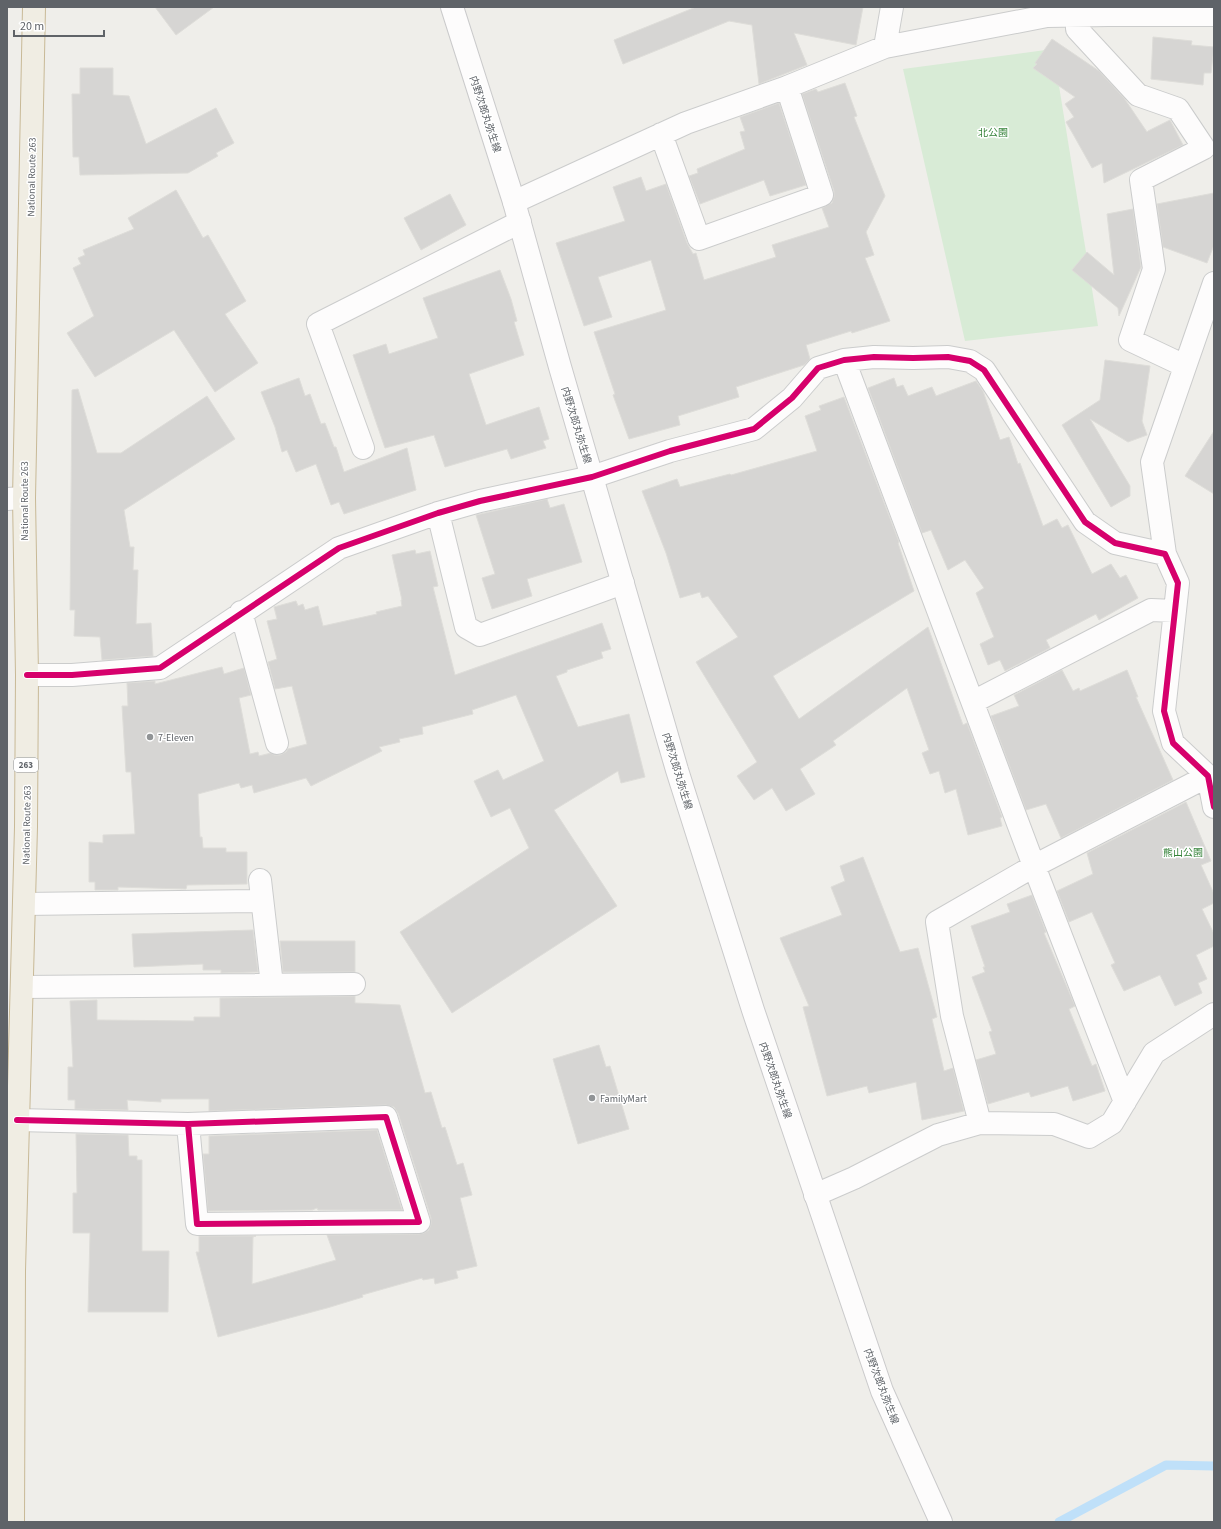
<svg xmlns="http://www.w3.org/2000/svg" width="1221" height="1529" viewBox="0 0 1221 1529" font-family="'Source Sans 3','Noto Sans JP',sans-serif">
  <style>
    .green { fill: #d8ebd6 }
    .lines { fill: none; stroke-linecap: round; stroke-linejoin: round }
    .stream { stroke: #bfe0f9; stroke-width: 9 }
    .building { fill: #d6d5d3; stroke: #deddd9 }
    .street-casing { stroke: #cbcccc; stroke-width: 24 }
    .secondary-casing { stroke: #cacacb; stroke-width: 24 }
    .highway-casing { stroke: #c8b996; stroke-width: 24 }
    .street { stroke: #fdfcfc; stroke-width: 22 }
    .secondary { stroke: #fdfcfc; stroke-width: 22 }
    .highway { stroke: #f0ede3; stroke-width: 22 }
    .cycleway-casing { stroke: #fff; stroke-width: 8 }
    .cycleway { stroke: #d6006c; stroke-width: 6 }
    .poi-dot { fill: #919496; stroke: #fff; stroke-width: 1.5 }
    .labels { text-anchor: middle; stroke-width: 3; stroke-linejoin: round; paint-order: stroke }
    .shield { fill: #fff; stroke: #8f9295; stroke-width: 1 }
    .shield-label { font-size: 9px; font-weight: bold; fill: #5f6368 }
    .street-label { font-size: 10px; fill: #5f6368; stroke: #fff }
    .park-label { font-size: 10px; fill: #348238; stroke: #fff }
    .poi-label { font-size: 10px; fill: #5f6368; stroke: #fff; text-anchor: start }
  </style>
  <rect width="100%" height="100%" fill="#efeeea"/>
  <!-- green -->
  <path class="green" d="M 1053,49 L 1098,326 L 965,341 L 903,69 Z"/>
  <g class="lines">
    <!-- stream -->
    <path class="stream" d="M 1059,1522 L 1166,1465 L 1214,1466"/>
  </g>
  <!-- building -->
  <path class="building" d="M 155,7 L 214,7 L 176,35 Z
    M 696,7 L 863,7 L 856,45 L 794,33 L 807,65 L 759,84 L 752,25 L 729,21 L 623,64 L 614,40 Z
    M 1153,37 L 1192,41 L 1191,45 L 1214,47 L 1211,73 L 1204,73 L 1203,85 L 1151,79 Z
    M 1052,39 L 1099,71 L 1124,98 L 1147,132 L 1148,131 L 1170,120 L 1183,145 L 1104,183 L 1102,163 L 1092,168 L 1073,134 L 1066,122 L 1074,117 L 1065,104 L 1075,97 L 1033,68 L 1037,64 L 1035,63 Z
    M 80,68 L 113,68 L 113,95 L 129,96 L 146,144 L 216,108 L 234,143 L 216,153 L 218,156 L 188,173 L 80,175 L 79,157 L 73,157 L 72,94 L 80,94 Z
    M 845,83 L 857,116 L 854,117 L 885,196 L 866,232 L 874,255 L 865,258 L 890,321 L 852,333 L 851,331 L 806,345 L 810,359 L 804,365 L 736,387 L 739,397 L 678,416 L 680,425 L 629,439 L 613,395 L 615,394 L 594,332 L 666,310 L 651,260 L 598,277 L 612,317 L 584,326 L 556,243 L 625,221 L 613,187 L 641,177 L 646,191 L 666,184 L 687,243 L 693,254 L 696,253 L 704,280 L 776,257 L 772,245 L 829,227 L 822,208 L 832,203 L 834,197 L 834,191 L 802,94 L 816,89 L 818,92 Z
    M 779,103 L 806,185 L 770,196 L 764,180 L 700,204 L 689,176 L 698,173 L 697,169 L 745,149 L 740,132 L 745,131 L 740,117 Z
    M 176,190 L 203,238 L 208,235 L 246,301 L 225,314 L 258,363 L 215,392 L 174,330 L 95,377 L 67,333 L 94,316 L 73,268 L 81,264 L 78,258 L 85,255 L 83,250 L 134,229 L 128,218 Z
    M 1214,193 L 1214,245 L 1207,263 L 1163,247 L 1157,204 Z
    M 450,194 L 466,225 L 421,250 L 404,218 Z
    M 1133,209 L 1141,267 L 1119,316 L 1118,308 L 1072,270 L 1087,252 L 1114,275 L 1107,214 Z
    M 500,270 L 511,299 L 517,321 L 514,322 L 524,355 L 469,374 L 486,425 L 539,407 L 549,439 L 543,441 L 546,448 L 511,459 L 507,449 L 445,467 L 434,435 L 385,448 L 353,355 L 386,344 L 389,354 L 438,338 L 423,298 Z
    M 1105,360 L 1150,366 L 1142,421 L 1147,435 L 1128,442 L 1090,419 L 1130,486 L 1130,496 L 1111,507 L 1062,425 L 1100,400 Z
    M 299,378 L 305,396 L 310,394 L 321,424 L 325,423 L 334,447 L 336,447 L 344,472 L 407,448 L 416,490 L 344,514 L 339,502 L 331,505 L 316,464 L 296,472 L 287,450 L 282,452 L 275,427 L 261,392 Z
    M 894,378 L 897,387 L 903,385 L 908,396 L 932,387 L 936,396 L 976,381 L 983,391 L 1000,440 L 1009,437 L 1018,464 L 1020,463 L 1043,526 L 1057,519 L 1062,528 L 1068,525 L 1092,574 L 1111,564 L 1120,578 L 1126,575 L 1138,598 L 1099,620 L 1096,614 L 1046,640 L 1050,648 L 1005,671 L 1000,660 L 988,665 L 980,644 L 994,637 L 976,593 L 984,588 L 965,560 L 948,570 L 931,530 L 922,533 L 868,388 Z
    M 78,389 L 97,453 L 121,453 L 207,396 L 235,439 L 124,510 L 130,547 L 134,547 L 133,570 L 138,570 L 136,624 L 151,623 L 153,656 L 102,660 L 100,637 L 74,636 L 75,610 L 70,610 L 72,390 Z
    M 844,397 L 899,542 L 898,543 L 914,591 L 773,676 L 799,719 L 928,627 L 963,725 L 967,723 L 1002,817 L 1000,818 L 1002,826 L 968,835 L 956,789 L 945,793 L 939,771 L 930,774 L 922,753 L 929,750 L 907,688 L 833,741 L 836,745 L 800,769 L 815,794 L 786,811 L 772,788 L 754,800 L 737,776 L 757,762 L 696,662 L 738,637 L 708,596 L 702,598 L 700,592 L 680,598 L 666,553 L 642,491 L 677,479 L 680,487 L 730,474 L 731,475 L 817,451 L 805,416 L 821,410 L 819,406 Z
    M 1214,431 L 1214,494 L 1185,476 Z
    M 547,499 L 550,508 L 564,504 L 582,562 L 527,579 L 532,596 L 492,609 L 482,578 L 495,574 L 476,515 Z
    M 415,550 L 416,554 L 430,551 L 438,586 L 433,587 L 455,675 L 602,623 L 611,649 L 601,652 L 603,658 L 567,670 L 567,672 L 556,676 L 578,727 L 629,714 L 645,777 L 621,783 L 618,771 L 554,810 L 617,906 L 452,1013 L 400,932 L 529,848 L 510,808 L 491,817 L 474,781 L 498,770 L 503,780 L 544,761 L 516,695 L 472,710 L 473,714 L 422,727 L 423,734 L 399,739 L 400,742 L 379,747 L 382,751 L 311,786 L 306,778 L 254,793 L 252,785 L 241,788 L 239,783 L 198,794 L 200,837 L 202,837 L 203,848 L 226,848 L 226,852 L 247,852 L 247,884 L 187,885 L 186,889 L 118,887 L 118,890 L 95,890 L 95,882 L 89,882 L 89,842 L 103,843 L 103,835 L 135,834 L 131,772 L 126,772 L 122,706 L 128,706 L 127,683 L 155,681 L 155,684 L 222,667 L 224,674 L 244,668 L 251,695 L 239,698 L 250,754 L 258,752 L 259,756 L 271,753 L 274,755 L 280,755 L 286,752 L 288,749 L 307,744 L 292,686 L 275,689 L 268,662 L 277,659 L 267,621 L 277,619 L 274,607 L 296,601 L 298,606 L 303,604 L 305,610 L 318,606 L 323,626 L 377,614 L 376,612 L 402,606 L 401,600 L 402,600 L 392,555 Z
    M 1062,670 L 1073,691 L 1079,688 L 1080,691 L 1127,670 L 1138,697 L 1136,697 L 1173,780 L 1061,838 L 1046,804 L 1026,810 L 991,716 L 1019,706 L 1014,695 Z
    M 1186,802 L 1211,861 L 1201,865 L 1214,894 L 1214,903 L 1202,909 L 1214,934 L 1214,946 L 1196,955 L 1207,979 L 1198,983 L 1202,993 L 1175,1006 L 1160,975 L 1124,991 L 1111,965 L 1115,963 L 1092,912 L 1069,922 L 1057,891 L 1093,874 L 1087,853 Z
    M 863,857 L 900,952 L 918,948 L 937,1017 L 932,1019 L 944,1071 L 953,1068 L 964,1111 L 922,1120 L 916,1082 L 869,1093 L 867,1086 L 827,1096 L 803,1007 L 809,1006 L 780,938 L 842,915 L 831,887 L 845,881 L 840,866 Z
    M 1032,895 L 1046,932 L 1044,933 L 1075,1006 L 1069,1009 L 1092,1066 L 1096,1064 L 1105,1091 L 1073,1101 L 1068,1086 L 1031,1097 L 1029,1092 L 988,1104 L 976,1060 L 996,1054 L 989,1032 L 992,1031 L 972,977 L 985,972 L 983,967 L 985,967 L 971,926 L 1010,912 L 1007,904 Z
    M 253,930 L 258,972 L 221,973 L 221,970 L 203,970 L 203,964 L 134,967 L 132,934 Z
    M 280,941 L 355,941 L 355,972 L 283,972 Z
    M 355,996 L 355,1003 L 400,1005 L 425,1093 L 431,1092 L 442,1128 L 445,1127 L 456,1162 L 457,1165 L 463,1163 L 472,1195 L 460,1198 L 477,1266 L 456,1271 L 458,1278 L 435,1284 L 434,1278 L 423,1280 L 422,1278 L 362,1295 L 363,1297 L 327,1308 L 218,1337 L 196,1252 L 199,1252 L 199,1236 L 256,1236 L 253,1237 L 252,1284 L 336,1260 L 327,1235 L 419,1234 L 424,1233 L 429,1230 L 431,1224 L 431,1218 L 398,1113 L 394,1107 L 386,1105 L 209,1111 L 209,1099 L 161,1099 L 161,1102 L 127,1100 L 128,1110 L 75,1109 L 75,1100 L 68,1100 L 68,1067 L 73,1067 L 70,1001 L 97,1000 L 97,1020 L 194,1021 L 194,1017 L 220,1017 L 220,998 Z
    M 599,1045 L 606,1067 L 610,1066 L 629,1129 L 578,1144 L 553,1059 Z
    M 377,1130 L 402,1210 L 318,1210 L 317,1208 L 312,1210 L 208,1211 L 203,1154 L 209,1154 L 209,1136 Z
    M 76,1134 L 128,1135 L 129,1156 L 137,1156 L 137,1160 L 142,1160 L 142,1251 L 169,1251 L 168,1312 L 88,1312 L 90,1233 L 73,1233 L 73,1193 L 77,1193 Z"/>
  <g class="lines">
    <!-- street casing -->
    <g class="street-casing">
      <path id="street" d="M 1077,16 L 1077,29 L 1138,95 L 1178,109 L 1204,148 L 1141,180 L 1154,269 L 1130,340 L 1185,366
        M 885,47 L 892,7
        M 661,134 L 699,239 L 822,195 L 787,87
        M 514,202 L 686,123 L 787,87 L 885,47 L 1047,16 L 1108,15 L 1214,15
        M 844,360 L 1034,866 L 1125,1102
        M 363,448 L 318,324 L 520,222
        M 7,499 L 24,498
        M 438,513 L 466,627 L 480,635 L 623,583
        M 1165,554 L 1152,462 L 1214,283
        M 241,612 L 277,743
        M 27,675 L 72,675 L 160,668 L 339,548 L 438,513 L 480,501 L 592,477 L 670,451 L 754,429 L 792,398 L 818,368 L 844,360 L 874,357 L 913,358 L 948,357 L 970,361 L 984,370 L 1085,522 L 1115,543 L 1165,554 L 1178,583 L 1164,711 L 1173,743 L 1208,776 L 1214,807
        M 973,702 L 1151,610 L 1175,611
        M 260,880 L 272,985
        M 24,904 L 262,901
        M 22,987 L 354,984
        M 17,1120 L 188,1124 L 386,1117 L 419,1222 L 197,1224 L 188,1124
        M 980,1123 L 952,1016 L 937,922 L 1034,866 L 1208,776
        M 815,1195 L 854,1178 L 938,1135 L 980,1123 L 1054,1124 L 1089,1137 L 1112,1123 L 1154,1053 L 1214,1014"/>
    </g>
    <!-- secondary casing -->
    <g class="secondary-casing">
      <path id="secondary" d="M 452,7 L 514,202 L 560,367 L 677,770 L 753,1010 L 882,1391 L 941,1522"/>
    </g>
    <!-- highway casing -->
    <g class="highway-casing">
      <path id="highway" d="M 13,1522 L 14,1271 L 26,827 L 27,675 L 24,498 L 34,7"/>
    </g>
    <!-- street -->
    <use href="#street" class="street"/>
    <!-- secondary -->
    <use href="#secondary" class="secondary"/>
    <!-- highway -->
    <use href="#highway" class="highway"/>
    <!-- cycleway casing -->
    <g class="cycleway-casing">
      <path id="cycleway" d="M 27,675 L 72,675 L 160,668 L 339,548 L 438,513 L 480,501 L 592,477 L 670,451 L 754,429 L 792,398 L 818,368 L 844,360 L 874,357 L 913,358 L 948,357 L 970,361 L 984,370 L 1085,522 L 1115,543 L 1165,554 L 1178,583 L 1164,711 L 1173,743 L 1208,776 L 1214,807
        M 17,1120 L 188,1124 L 386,1117 L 419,1222 L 197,1224 L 188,1124"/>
    </g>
    <!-- cycleway -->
    <use href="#cycleway" class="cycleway"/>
  </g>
  <!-- markers -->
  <g class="poi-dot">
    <circle cx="150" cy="737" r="4"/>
    <circle cx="592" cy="1098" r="4"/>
  </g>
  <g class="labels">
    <!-- shield labels -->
    <rect class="shield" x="14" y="758" width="24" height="14" rx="3"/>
    <g class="shield-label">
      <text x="26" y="768">263</text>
    </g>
    <!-- street labels -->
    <g class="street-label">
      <text transform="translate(486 114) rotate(72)" y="4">内野次郎丸弥生線</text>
      <text transform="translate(31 177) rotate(-89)" y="4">National Route 263</text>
      <text transform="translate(577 425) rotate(73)" y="4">内野次郎丸弥生線</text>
      <text transform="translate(24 501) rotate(-90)" y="4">National Route 263</text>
      <text transform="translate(678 771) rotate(73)" y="4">内野次郎丸弥生線</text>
      <text transform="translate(26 825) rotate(-89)" y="4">National Route 263</text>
      <text transform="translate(776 1080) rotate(71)" y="4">内野次郎丸弥生線</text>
      <text transform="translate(882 1386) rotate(69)" y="4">内野次郎丸弥生線</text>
    </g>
    <!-- park labels -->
    <g class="park-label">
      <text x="993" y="136">北公園</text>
      <text x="1183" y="856">熊山公園</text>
    </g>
    <!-- poi labels -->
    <g class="poi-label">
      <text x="158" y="741">7-Eleven</text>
      <text x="600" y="1102">FamilyMart</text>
    </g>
  </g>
  <!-- border -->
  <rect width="1221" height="1529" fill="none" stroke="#5f6368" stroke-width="16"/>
  <!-- scale -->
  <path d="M14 30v6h90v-6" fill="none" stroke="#5f6368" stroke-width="2"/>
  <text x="20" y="30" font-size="12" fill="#5f6368" stroke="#ffffff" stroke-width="3" paint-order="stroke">20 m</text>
</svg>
